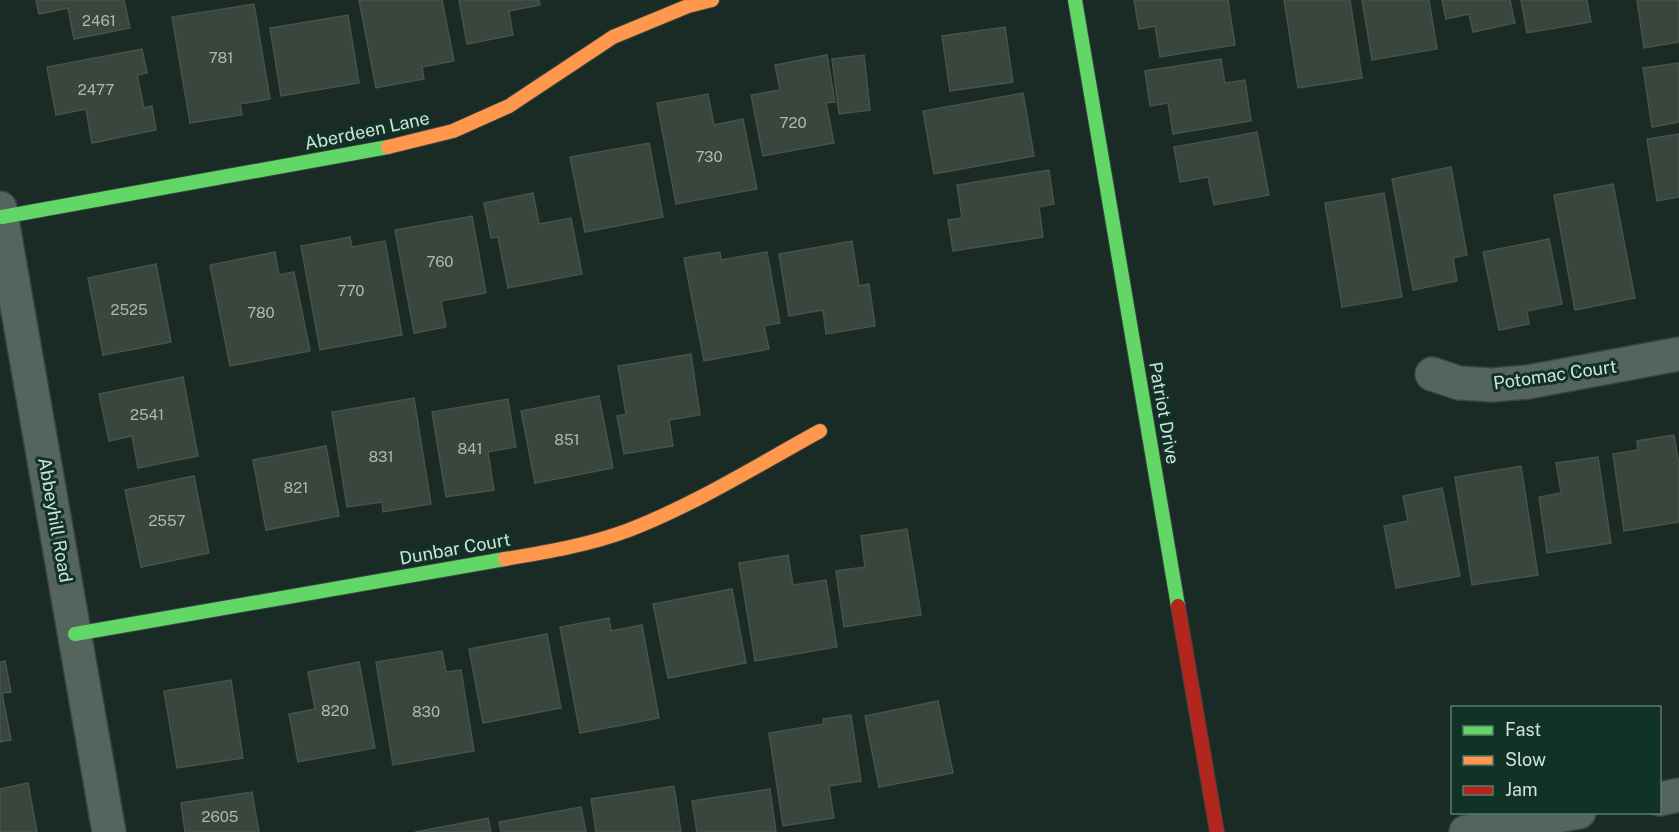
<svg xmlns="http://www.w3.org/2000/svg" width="1679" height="832" viewBox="0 0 1679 832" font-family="'Public Sans',sans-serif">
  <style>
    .building { fill: #3a453d; stroke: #47534a; stroke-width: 1.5 }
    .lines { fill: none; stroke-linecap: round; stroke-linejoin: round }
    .street-casing { stroke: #36443f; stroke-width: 36 }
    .fast-casing { stroke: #36443f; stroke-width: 16 }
    .slow-casing { stroke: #36443f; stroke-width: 16 }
    .jam-casing { stroke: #36443f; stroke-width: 16 }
    .street { stroke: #56645e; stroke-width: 33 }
    .fast { stroke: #63d668; stroke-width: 14 }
    .slow { stroke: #ff974d; stroke-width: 14 }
    .jam { stroke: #b3261e; stroke-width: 14 }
    .labels { text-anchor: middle; stroke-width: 6; stroke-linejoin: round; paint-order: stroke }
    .number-label { font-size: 15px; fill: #aabbb2 }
    .street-label { font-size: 18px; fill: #d0e2d9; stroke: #113325 }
  </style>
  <rect width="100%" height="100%" fill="#192b24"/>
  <!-- building -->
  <path class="building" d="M 36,0 L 124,0 L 130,28 L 74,39 L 68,8 L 39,14 Z
    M 359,0 L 442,0 L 454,61 L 422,67 L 424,79 L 376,88 Z
    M 459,0 L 539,0 L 540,5 L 509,11 L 513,35 L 467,44 Z
    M 1134,0 L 1228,0 L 1235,45 L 1160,57 L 1155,26 L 1139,29 Z
    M 1284,0 L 1350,0 L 1362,78 L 1298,88 Z
    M 1362,0 L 1429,0 L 1437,49 L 1372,60 Z
    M 1442,0 L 1510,0 L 1515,23 L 1473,32 L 1469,14 L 1446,19 Z
    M 1521,0 L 1587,0 L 1591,22 L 1527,33 Z
    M 1637,0 L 1679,0 L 1679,42 L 1644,48 Z
    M 254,4 L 270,99 L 240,104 L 242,115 L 190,123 L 172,17 Z
    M 348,15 L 359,83 L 281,96 L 270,28 Z
    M 1005,27 L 1013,82 L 950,91 L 942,36 Z
    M 142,49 L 147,73 L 137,75 L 144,108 L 152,106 L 156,130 L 92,143 L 86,109 L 56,115 L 47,67 Z
    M 827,55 L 835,102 L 826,103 L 834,143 L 763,156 L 751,95 L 780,90 L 775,65 Z
    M 864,55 L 870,110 L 839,114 L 832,59 Z
    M 1221,59 L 1225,83 L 1245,80 L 1251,121 L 1173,134 L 1168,103 L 1150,106 L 1145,71 Z
    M 1679,63 L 1679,122 L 1652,127 L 1643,68 Z
    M 1023,93 L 1034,156 L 934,174 L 923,111 Z
    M 708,94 L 714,125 L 743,119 L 757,189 L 676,204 L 657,103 Z
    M 1257,132 L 1269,195 L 1214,205 L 1208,177 L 1180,182 L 1174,147 Z
    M 1679,134 L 1679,197 L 1657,201 L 1647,139 Z
    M 649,143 L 663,217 L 585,232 L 570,157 Z
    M 1451,167 L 1467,255 L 1453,258 L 1457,281 L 1413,290 L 1392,179 Z
    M 1049,170 L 1054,204 L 1039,207 L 1043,237 L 953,251 L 948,220 L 962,218 L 957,185 Z
    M 1613,184 L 1635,298 L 1575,310 L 1554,195 Z
    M 533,193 L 539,224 L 571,218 L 582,274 L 508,288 L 498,237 L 491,238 L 484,203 Z
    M 1384,193 L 1402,297 L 1342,307 L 1325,203 Z
    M 472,216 L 486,293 L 441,301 L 446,327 L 414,333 L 395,230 Z
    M 350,237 L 352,247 L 385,241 L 402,335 L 320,350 L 301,246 Z
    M 1549,239 L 1562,304 L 1527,311 L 1529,324 L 1499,330 L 1483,252 Z
    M 852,241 L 859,286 L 869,284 L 875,326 L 826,334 L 823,310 L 789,316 L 779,254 Z
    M 275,252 L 279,275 L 294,272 L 310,351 L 230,366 L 210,265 Z
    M 720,252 L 721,260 L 767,252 L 780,323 L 764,326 L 769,349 L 704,361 L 684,258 Z
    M 156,264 L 171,342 L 103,355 L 88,278 Z
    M 691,354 L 700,415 L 669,420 L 673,446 L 624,454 L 617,416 L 626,414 L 618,366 Z
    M 183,377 L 198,456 L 138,468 L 132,436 L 109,441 L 99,394 Z
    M 599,396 L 613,468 L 535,483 L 521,411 Z
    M 414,398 L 431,504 L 383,512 L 382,502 L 347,507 L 332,412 Z
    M 508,399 L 516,447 L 488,452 L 494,490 L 446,497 L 432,412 Z
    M 1674,435 L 1679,465 L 1679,522 L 1624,531 L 1613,454 L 1638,450 L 1637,441 Z
    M 326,446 L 339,516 L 266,530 L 253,460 Z
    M 1598,457 L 1611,543 L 1547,553 L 1539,497 L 1561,493 L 1556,463 Z
    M 1521,466 L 1538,575 L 1472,585 L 1455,477 Z
    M 194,476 L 209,553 L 141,567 L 125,490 Z
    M 1442,488 L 1460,576 L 1396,588 L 1384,526 L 1408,521 L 1403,496 Z
    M 907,529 L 921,615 L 844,627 L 836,571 L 865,567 L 861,536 Z
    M 788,555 L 793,585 L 826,580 L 837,647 L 755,661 L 739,563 Z
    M 732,589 L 746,663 L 668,678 L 653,604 Z
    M 609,618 L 611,631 L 642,625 L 659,718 L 580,733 L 560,627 Z
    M 547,634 L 561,708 L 483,723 L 469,649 Z
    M 442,651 L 446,672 L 461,670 L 474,751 L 393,765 L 376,662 Z
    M 5,661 L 11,692 L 2,693 L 11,740 L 0,742 L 0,662 Z
    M 359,662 L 375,748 L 298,762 L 289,714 L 315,709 L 308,672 Z
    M 231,680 L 243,758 L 177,768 L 164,691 Z
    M 938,701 L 953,773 L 879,787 L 865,716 Z
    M 851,715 L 861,781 L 829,786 L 834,818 L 783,826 L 769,733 L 824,724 L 823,719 Z
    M 28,783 L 37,832 L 0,832 L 0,789 Z
    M 674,786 L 681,832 L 596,832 L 591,799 Z
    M 770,789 L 776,832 L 697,832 L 692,801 Z
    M 252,792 L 259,832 L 185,832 L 181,803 Z
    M 581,807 L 586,832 L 501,832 L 499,822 Z
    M 488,818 L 491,832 L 415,832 Z"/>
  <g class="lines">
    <!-- street casing -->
    <g class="street-casing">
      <path id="street" d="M 0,208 L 109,832
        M 1432,374 L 1459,383 L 1492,385 L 1528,382 L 1679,354
        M 1660,799 L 1679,795
        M 1466,832 L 1579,812"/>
    </g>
    <!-- fast casing -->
    <g class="fast-casing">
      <path id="fast" d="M 1075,0 L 1178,606
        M 2,217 L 388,147
        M 75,634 L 505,559"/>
    </g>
    <!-- slow casing -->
    <g class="slow-casing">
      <path id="slow" d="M 388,147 L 453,131 L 509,106 L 613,37 L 688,6 L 712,0
        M 505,559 C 547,552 589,545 629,530 C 696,504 758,465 820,431"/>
    </g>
    <!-- jam casing -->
    <g class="jam-casing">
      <path id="jam" d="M 1178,606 L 1217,832"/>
    </g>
    <!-- street -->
    <use href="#street" class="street"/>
    <!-- fast -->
    <use href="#fast" class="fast"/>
    <!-- slow -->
    <use href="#slow" class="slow"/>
    <!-- jam -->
    <use href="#jam" class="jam"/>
  </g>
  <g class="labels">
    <!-- number labels -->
    <g class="number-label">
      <text x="99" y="26">2461</text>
      <text x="221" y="63">781</text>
      <text x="96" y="95">2477</text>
      <text x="793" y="128">720</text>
      <text x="709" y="162">730</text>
      <text x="440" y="267">760</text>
      <text x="351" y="296">770</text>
      <text x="129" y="315">2525</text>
      <text x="261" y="318">780</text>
      <text x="147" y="420">2541</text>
      <text x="567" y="445">851</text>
      <text x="470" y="454">841</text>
      <text x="381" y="462">831</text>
      <text x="296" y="493">821</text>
      <text x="167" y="526">2557</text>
      <text x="335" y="716">820</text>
      <text x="426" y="717">830</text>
      <text x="220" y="822">2605</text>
    </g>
    <!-- street labels -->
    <g class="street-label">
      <text transform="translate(367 131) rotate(-12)" y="6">Aberdeen Lane</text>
      <text transform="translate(1555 375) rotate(-8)" y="6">Potomac Court</text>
      <text transform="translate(1164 413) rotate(80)" y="6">Patriot Drive</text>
      <text transform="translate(55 520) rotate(80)" y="6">Abbeyhill Road</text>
      <text transform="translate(455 549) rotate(-10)" y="6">Dunbar Court</text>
    </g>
  </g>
  <!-- legend -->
  <rect x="1451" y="706" width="210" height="108" fill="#113325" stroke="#5d796d" stroke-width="1.5"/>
  <rect x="1463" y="726" width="30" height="9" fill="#63d668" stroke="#5d796d" stroke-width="1.5"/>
  <text x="1505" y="736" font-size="18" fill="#d0e2d9">Fast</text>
  <rect x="1463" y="756" width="30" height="9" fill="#ff974d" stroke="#5d796d" stroke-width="1.5"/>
  <text x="1505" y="766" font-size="18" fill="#d0e2d9">Slow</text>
  <rect x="1463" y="786" width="30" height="9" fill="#b3261e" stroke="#5d796d" stroke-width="1.5"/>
  <text x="1505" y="796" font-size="18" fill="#d0e2d9">Jam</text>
</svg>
